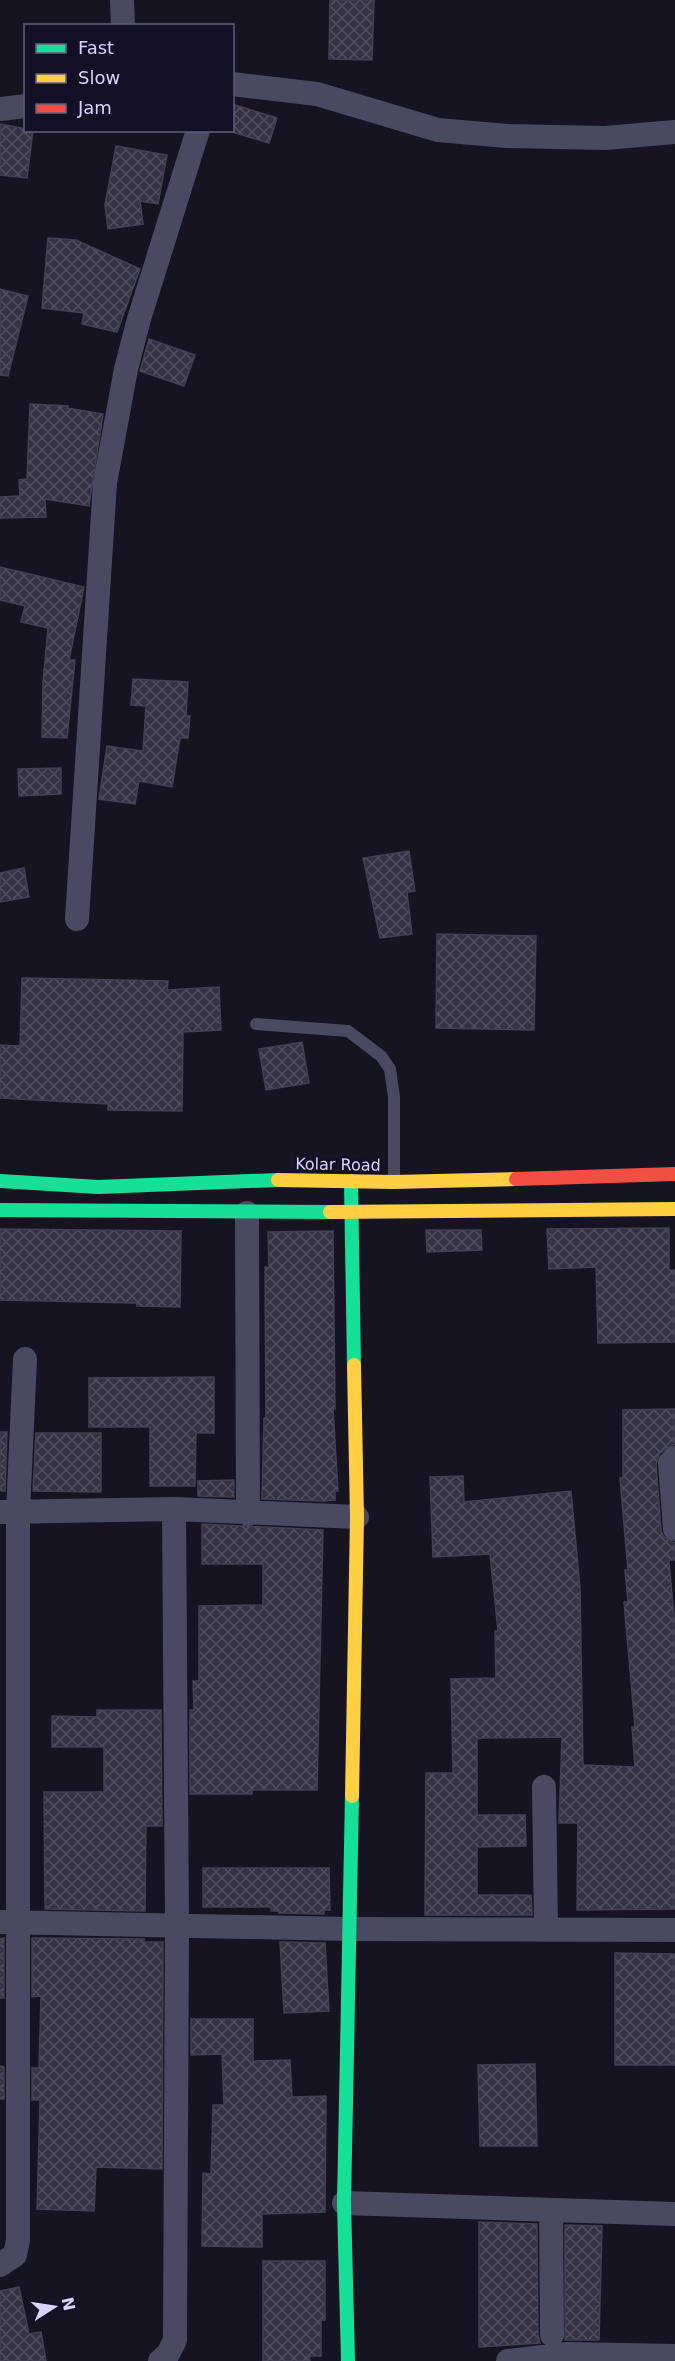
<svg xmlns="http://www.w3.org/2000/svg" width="675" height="2361" viewBox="0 0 675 2361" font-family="'DejaVu Sans',sans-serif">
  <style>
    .building { fill: url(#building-cross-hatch); stroke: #433f54; stroke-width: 1.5 }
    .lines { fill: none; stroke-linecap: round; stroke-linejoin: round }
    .lane { stroke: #4a4962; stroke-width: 12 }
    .street { stroke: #4a4962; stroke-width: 24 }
    .fast { stroke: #16e098; stroke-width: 14 }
    .slow { stroke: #ffcf43; stroke-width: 14 }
    .jam { stroke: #f24e42; stroke-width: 14 }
    .labels { text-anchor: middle; stroke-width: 5; stroke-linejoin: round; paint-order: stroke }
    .street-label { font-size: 16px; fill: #d9d4ff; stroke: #130f26 }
  </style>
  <defs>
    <pattern id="building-cross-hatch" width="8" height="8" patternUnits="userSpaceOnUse" patternTransform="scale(1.5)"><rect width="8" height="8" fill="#343243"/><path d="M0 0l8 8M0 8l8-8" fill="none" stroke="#514f5f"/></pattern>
  </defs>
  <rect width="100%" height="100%" fill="#161421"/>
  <!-- building -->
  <path class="building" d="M 330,0 L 374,0 L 372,60 L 329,59 Z
    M 232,104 L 277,118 L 269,143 L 232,132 Z
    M 0,124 L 33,130 L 27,178 L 0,175 Z
    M 116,146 L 167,155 L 158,204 L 140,201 L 143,224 L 108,229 L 105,205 Z
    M 48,238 L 76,240 L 140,269 L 117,332 L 82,324 L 84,313 L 42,308 Z
    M 0,289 L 28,296 L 8,376 L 0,375 Z
    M 149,339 L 195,355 L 184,386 L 140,371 Z
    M 30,404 L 68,406 L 67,408 L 103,414 L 89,506 L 45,499 L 46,517 L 0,518 L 0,497 L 20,496 L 19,480 L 27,479 Z
    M 0,567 L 84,587 L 69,660 L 75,660 L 67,738 L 42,737 L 43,682 L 48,628 L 21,622 L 25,606 L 0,600 Z
    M 133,679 L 188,682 L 186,716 L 190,716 L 188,738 L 180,738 L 172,787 L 139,781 L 135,804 L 99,799 L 107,746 L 143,751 L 146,706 L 131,705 Z
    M 61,768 L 61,794 L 19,796 L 18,769 Z
    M 409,851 L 415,891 L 407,892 L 412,934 L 380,938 L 363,858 Z
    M 24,868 L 29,897 L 0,902 L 0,873 Z
    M 437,934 L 536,936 L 534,1030 L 436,1028 Z
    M 22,978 L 168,981 L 167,990 L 219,987 L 221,1030 L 183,1032 L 182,1111 L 108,1110 L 108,1104 L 0,1098 L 0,1045 L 20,1046 Z
    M 302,1042 L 309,1083 L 266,1090 L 259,1049 Z
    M 669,1228 L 669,1270 L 675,1270 L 675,1342 L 598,1343 L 596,1267 L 549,1269 L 547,1229 Z
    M 0,1229 L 181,1231 L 180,1307 L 137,1306 L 137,1303 L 0,1300 Z
    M 426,1230 L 481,1230 L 482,1250 L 427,1252 Z
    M 333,1231 L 335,1409 L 333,1409 L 338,1491 L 335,1491 L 335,1500 L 323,1501 L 262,1499 L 264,1418 L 266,1418 L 265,1267 L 269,1267 L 268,1232 Z
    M 214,1377 L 214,1433 L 196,1433 L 195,1486 L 150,1486 L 150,1427 L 89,1427 L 89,1378 Z
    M 675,1409 L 675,1444 L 660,1453 L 656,1464 L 661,1531 L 664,1537 L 675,1543 L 675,1560 L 669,1560 L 669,1563 L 675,1626 L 675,1909 L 577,1910 L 578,1823 L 559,1823 L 562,1737 L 482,1738 L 477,1739 L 477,1815 L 525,1815 L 526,1846 L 477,1847 L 477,1895 L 531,1895 L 532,1915 L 425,1915 L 426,1773 L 453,1773 L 451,1679 L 496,1678 L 495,1631 L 498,1631 L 490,1554 L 433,1557 L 430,1477 L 463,1476 L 464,1502 L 571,1491 L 580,1588 L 583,1765 L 635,1767 L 632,1727 L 635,1727 L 624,1602 L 628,1602 L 625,1570 L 628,1570 L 620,1478 L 623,1477 L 623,1410 Z
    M 0,1432 L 7,1432 L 5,1491 L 0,1491 Z
    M 36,1433 L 101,1433 L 101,1492 L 33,1491 Z
    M 234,1480 L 234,1497 L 198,1496 L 198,1481 Z
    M 202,1524 L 323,1530 L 317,1790 L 252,1790 L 252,1794 L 190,1794 L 190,1710 L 194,1710 L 193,1681 L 199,1681 L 199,1606 L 263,1605 L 263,1564 L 202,1564 Z
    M 97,1710 L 161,1710 L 162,1826 L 146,1826 L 145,1911 L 45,1909 L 44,1792 L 104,1792 L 104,1747 L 52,1747 L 52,1716 L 97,1717 Z
    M 203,1868 L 329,1868 L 330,1910 L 324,1910 L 324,1914 L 279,1913 L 279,1911 L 271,1911 L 271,1907 L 203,1907 Z
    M 4,1938 L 4,1998 L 0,1998 L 0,1939 Z
    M 32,1938 L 144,1939 L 144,1942 L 163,1942 L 162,2169 L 96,2167 L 94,2211 L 37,2209 L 40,2100 L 32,2100 L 32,2068 L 39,2068 L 41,1996 L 32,1997 Z
    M 280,1942 L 325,1943 L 329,2011 L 284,2013 Z
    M 615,1953 L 675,1954 L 675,2065 L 615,2065 Z
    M 191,2019 L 253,2019 L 253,2061 L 290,2060 L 292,2097 L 326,2096 L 325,2212 L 262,2214 L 262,2247 L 202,2246 L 203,2173 L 211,2174 L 213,2105 L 224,2105 L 222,2054 L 191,2055 Z
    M 535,2064 L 537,2146 L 480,2146 L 478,2065 Z
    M 0,2066 L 4,2067 L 4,2099 L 0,2099 Z
    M 479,2222 L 537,2224 L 538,2335 L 540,2343 L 479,2347 Z
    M 565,2225 L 602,2226 L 599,2340 L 565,2340 Z
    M 263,2261 L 325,2261 L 325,2320 L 321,2320 L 321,2356 L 309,2356 L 310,2361 L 263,2361 Z
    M 19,2287 L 29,2334 L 41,2332 L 46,2361 L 0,2361 L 0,2291 Z"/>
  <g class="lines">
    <!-- lane -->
    <path class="lane" d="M 256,1024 L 348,1031 L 381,1056 L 390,1069 L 394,1097 L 394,1180"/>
    <!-- street -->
    <path class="street" d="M 122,0 L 123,26
      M 232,84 L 317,94 L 438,130 L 507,136 L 605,138 L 675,132
      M 0,109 L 26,106
      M 77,919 L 105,483 L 126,369 L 139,319 L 198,130
      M 247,1213 L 248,1514
      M 675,1458 L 670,1463 L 675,1529
      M 0,1512 L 174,1509 L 357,1517
      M 544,1787 L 546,1929
      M 0,1922 L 348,1929 L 675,1930
      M 344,2203 L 675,2214
      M 551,2210 L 552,2335
      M 0,2265 L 15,2255 L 18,2240 L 18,1512 L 25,1359
      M 160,2361 L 168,2354 L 175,2340 L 177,1924 L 174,1509
      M 508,2361 L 568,2354 L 675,2356"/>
    <!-- fast -->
    <path class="fast" d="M 0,1181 L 98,1187 L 278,1180
      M 351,1181 L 354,1365
      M 0,1210 L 330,1212
      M 348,2361 L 344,2203 L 352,1796"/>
    <!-- slow -->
    <path class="slow" d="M 278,1180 L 394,1182 L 516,1179
      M 330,1212 L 675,1209
      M 352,1796 L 357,1517 L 354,1365"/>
    <!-- jam -->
    <path class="jam" d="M 516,1179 L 675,1174"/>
  </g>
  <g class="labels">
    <!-- street labels -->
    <g class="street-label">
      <text transform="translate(338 1164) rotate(1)" y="6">Kolar Road</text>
    </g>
  </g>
  <!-- legend -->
  <rect x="24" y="24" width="210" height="108" fill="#130f26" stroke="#625e7d" stroke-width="1.5"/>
  <rect x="36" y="44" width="30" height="9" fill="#16e098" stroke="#625e7d" stroke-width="1.5"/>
  <text x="78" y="54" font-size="18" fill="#d9d4ff">Fast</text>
  <rect x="36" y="74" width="30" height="9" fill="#ffcf43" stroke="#625e7d" stroke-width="1.5"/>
  <text x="78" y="84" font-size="18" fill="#d9d4ff">Slow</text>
  <rect x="36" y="104" width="30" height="9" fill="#f24e42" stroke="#625e7d" stroke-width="1.5"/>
  <text x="78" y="114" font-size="18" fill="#d9d4ff">Jam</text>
  <!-- north arrow -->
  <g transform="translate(54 2307) rotate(78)" stroke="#130f26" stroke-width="4.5" paint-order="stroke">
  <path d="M0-4.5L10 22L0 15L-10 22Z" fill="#d9d4ff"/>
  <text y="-9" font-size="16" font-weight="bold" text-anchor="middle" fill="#d9d4ff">N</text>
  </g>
</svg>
